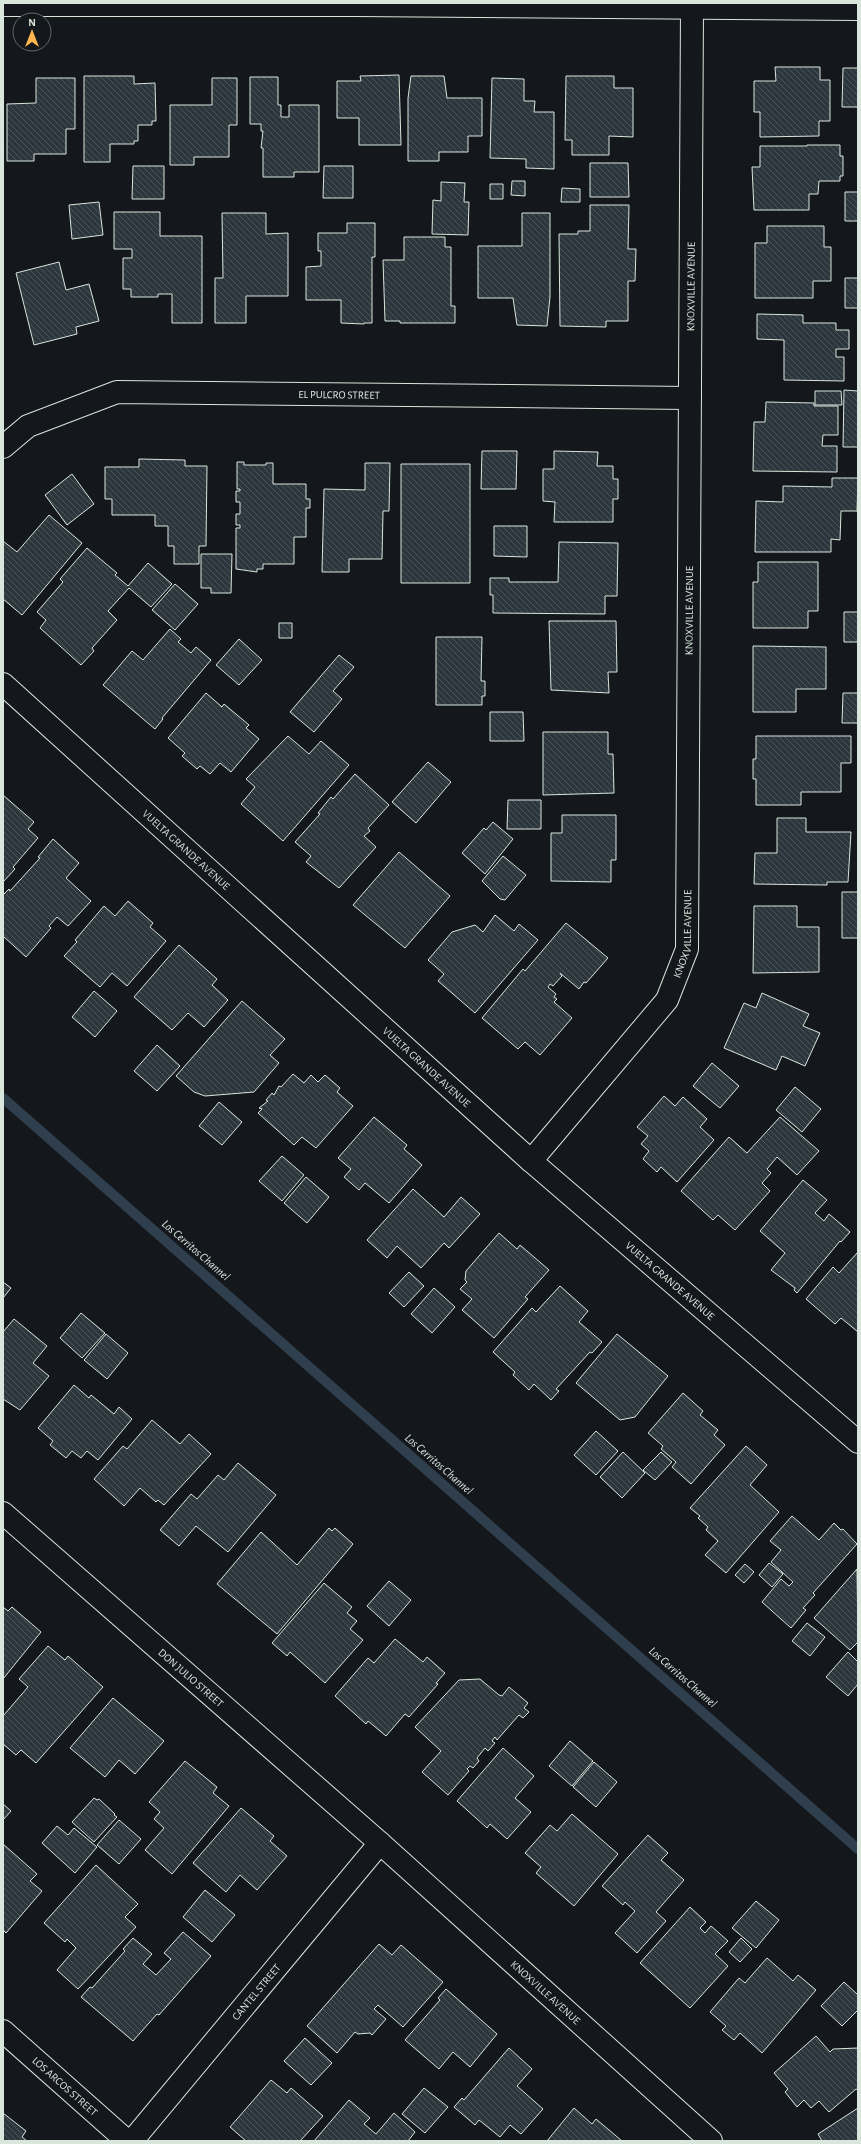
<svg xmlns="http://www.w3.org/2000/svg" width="861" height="2144" viewBox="0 0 861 2144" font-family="'Alegreya Sans',sans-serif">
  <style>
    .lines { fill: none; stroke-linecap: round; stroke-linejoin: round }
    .stream { stroke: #2f3f4d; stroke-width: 10 }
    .building { fill: url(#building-back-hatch); stroke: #d8e6dc }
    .street-casing { stroke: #d8e6dc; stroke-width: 24 }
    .street { stroke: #14181c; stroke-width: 22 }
    .labels { text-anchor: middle; stroke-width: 3; stroke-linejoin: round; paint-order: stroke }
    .street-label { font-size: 11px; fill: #d8e6dc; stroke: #14181c }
    .water-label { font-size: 12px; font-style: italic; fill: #d8e6dc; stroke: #14181c }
  </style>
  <defs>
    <pattern id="building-back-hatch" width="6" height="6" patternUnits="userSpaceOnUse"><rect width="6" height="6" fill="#2c363c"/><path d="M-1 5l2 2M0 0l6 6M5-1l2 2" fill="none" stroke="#4a5358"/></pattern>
  </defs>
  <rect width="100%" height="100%" fill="#14181c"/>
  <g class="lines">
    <!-- stream -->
    <path class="stream" d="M 3,1098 L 858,1849"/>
  </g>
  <!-- building -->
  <path class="building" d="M 775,67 L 820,67 L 820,80 L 830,80 L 830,121 L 819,121 L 819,136 L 760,137 L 760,112 L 754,112 L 754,81 L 776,81 Z
    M 843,68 L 858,68 L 858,107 L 842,107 Z
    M 399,75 L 401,145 L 359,145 L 359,118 L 337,118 L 337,81 L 361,81 L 360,76 Z
    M 84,76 L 134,76 L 134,84 L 155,83 L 156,121 L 152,121 L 152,125 L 138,125 L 138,141 L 134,141 L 134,144 L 110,144 L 110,162 L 84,162 Z
    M 411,76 L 444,76 L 447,98 L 482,98 L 482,136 L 468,136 L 468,152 L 439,152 L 439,161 L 408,161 L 408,98 Z
    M 566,76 L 614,76 L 614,88 L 633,88 L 633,137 L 609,136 L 609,155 L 572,155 L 572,140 L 565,140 Z
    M 250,77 L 278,77 L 278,105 L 281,105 L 281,117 L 289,117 L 289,105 L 319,105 L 319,172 L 294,172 L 294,177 L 263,177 L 263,148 L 261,148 L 263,131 L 261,131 L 261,124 L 250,124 Z
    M 36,78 L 75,78 L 75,129 L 66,129 L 66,154 L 34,154 L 34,161 L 7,161 L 7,104 L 36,103 Z
    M 212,78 L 237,78 L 237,125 L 229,125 L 229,157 L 194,157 L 194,165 L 170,165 L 170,105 L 212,105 Z
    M 492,78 L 524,79 L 524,101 L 535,101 L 534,112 L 554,112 L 554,169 L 526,168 L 526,159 L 490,158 Z
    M 807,145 L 840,145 L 840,156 L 843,156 L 843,176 L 840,176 L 840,181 L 819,181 L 818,194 L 809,194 L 809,210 L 754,210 L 752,167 L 760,167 L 760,146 L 807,146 Z
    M 590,163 L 628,163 L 629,197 L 590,197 Z
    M 133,166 L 164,166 L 164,199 L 132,199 Z
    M 324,166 L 353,166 L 353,198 L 323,198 Z
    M 512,181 L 525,181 L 525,196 L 511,195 Z
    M 441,182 L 465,183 L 464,202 L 469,202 L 468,235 L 432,234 L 433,200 L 441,201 Z
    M 490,184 L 503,184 L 503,199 L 490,199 Z
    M 562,188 L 580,189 L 580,202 L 561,202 Z
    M 845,192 L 858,192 L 858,221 L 845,221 Z
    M 99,202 L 103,235 L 72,239 L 69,205 Z
    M 590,205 L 629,205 L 628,249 L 636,249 L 635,281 L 628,281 L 628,321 L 606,321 L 606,327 L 560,326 L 559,234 L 578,234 L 578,231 L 590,231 Z
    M 114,212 L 160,212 L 160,236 L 202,236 L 202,323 L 172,323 L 172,294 L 158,294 L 158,297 L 131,297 L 131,289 L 123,289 L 123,258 L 132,258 L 132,249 L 114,249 Z
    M 222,213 L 266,213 L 266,234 L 288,233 L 288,296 L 246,296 L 246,323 L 215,323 L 215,278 L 223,278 Z
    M 522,213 L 550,213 L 550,297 L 547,326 L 517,325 L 513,298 L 478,298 L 478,246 L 522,246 Z
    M 347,223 L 375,223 L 375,257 L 372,257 L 372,323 L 364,323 L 364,324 L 341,323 L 341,300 L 306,300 L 306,267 L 321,266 L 321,251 L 318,251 L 318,233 L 347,233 Z
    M 767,226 L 824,226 L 824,247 L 831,247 L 831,281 L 813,281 L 813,298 L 755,298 L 755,243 L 767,243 Z
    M 404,237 L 445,237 L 445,247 L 451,247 L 451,306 L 455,306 L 455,323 L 400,323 L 400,321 L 385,321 L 383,260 L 404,260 Z
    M 59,262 L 66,290 L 89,284 L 99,321 L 76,327 L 77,334 L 34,345 L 16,273 Z
    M 845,278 L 858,278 L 858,308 L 845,308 Z
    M 757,314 L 803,315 L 803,323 L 836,323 L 836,330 L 849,330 L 849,349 L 836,349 L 836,357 L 844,357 L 844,381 L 784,380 L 784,340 L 757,339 Z
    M 844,390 L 858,391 L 858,447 L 843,447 Z
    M 815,391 L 841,391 L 842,405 L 815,405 Z
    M 766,402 L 814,403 L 814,406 L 838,406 L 838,435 L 823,435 L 822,446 L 837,446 L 837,472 L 753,471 L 754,422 L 765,422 Z
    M 482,451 L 517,451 L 516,489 L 481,489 Z
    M 554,451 L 598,452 L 597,466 L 613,466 L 613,479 L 618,479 L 618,499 L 613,499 L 613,522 L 554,522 L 555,502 L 543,501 L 543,469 L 554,469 Z
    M 139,459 L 185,460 L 185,466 L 207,466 L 206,546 L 199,546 L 199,564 L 174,564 L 174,546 L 168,546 L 168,526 L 155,526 L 155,515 L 112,515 L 112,499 L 105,499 L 105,467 L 139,467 Z
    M 237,462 L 244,462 L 244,465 L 266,465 L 266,463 L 273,463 L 273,484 L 306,484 L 306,499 L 310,499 L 310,508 L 306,508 L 306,537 L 294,537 L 294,564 L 263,564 L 263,569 L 257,569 L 257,572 L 236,569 L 236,528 L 240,528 L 240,525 L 236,525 L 236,514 L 240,514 L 240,502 L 236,502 L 236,491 L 240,491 L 240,489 L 237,489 Z
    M 365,463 L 390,463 L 389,511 L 383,511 L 382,559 L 349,559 L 349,572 L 322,572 L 324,489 L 365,490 Z
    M 401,464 L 470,464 L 470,583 L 401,583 Z
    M 72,474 L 94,504 L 67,525 L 45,495 Z
    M 832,478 L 858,478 L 857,511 L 841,511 L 840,540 L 831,539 L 831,552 L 755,552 L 756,501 L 783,502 L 783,486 L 832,487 Z
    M 49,515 L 82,543 L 22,615 L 3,599 L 3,541 L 17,552 Z
    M 494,526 L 527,526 L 527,557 L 494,556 Z
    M 559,542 L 618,543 L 617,596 L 605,596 L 605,614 L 493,613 L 493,595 L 490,595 L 490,578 L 509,578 L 509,582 L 558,582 Z
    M 87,548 L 117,573 L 115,575 L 128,586 L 148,563 L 172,584 L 151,607 L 129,588 L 108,611 L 117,620 L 92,648 L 94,651 L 81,665 L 40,628 L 46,620 L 37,612 L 63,582 L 60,579 Z
    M 201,554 L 232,554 L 231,593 L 211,593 L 211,588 L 201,588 Z
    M 758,562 L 818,562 L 818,611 L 808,611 L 808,628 L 753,628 L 753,582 L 758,582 Z
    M 175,584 L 198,604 L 175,630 L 152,610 Z
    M 844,612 L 858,612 L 858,642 L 844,642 Z
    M 549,621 L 616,621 L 617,672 L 608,672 L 609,693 L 551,690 Z
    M 279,623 L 292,623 L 292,638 L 279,638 Z
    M 170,629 L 181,639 L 178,642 L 191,653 L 196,647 L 211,660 L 162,718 L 163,719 L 155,729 L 103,685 L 132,651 L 143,660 Z
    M 436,637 L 482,637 L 481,681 L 485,681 L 485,696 L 482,696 L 482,705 L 436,705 Z
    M 239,639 L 262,660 L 239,685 L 216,665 Z
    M 753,646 L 826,647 L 826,689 L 796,689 L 796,712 L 753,712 Z
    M 339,655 L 354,667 L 333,691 L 342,699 L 314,732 L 290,712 Z
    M 206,693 L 222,707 L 224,704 L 249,725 L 246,728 L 259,739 L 231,772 L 220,763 L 210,774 L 200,766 L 197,769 L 182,756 L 185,753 L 168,738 Z
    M 843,693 L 858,693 L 858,723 L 842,723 Z
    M 490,712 L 523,712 L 524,741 L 490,741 Z
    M 543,732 L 608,732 L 608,754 L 613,754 L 614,793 L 543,795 Z
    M 288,736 L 309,754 L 321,741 L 349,765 L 283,841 L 241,804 L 255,787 L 246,779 Z
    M 756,736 L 851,736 L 851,763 L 841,763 L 841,792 L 801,792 L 801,805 L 756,805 L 756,779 L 753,779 L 753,759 L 756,759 Z
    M 428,762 L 451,782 L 416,823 L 392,802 Z
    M 355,774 L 389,805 L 368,828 L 370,831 L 364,836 L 376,847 L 339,888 L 306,862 L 311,856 L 295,842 L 320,814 L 318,813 L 331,797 L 333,799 Z
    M 3,795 L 34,822 L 28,829 L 38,838 L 13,867 L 15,869 L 3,882 Z
    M 508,800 L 541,800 L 541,829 L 507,829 Z
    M 562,815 L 616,815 L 616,860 L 611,860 L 611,882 L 551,881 L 551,833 L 562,833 Z
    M 777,818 L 806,818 L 806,832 L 851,832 L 848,882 L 827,882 L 827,885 L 754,884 L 755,853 L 777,853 Z
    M 493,822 L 513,839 L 485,874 L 462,853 L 484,828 L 486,830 Z
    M 53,839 L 79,863 L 66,878 L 91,901 L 68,926 L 57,917 L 49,926 L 51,928 L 26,957 L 3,936 L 3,895 L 9,889 L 10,891 L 40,858 L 38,857 Z
    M 399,852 L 450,896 L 405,948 L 353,905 Z
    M 503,856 L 526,875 L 505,900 L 500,899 L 482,881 Z
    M 842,892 L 858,892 L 858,938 L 842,938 Z
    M 128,901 L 153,923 L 150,927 L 166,941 L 127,986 L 112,973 L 100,987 L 64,956 L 77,942 L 75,940 L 104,906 L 115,916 Z
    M 754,906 L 797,906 L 797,927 L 819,927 L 819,972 L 753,973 Z
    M 495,915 L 514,931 L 519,924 L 538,940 L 475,1013 L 438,981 L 444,974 L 428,960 L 452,932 L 475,925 L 483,932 Z
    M 566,923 L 608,958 L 586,983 L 584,982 L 579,989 L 560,973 L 562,976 L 553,986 L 550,984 L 548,987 L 556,994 L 554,997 L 557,999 L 554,1002 L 572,1018 L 540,1055 L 525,1042 L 518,1049 L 482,1018 L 523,969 L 525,971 Z
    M 179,945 L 217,979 L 212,985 L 228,1000 L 204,1027 L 188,1013 L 172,1030 L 134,997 Z
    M 94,991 L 117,1011 L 95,1037 L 72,1017 Z
    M 762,993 L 809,1014 L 803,1026 L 820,1033 L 805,1066 L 782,1056 L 776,1070 L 724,1048 L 744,1003 L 756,1008 Z
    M 242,1001 L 285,1039 L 270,1055 L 279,1063 L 254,1092 L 205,1096 L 194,1092 L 176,1076 Z
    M 157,1045 L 180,1066 L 157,1091 L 134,1071 Z
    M 712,1063 L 739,1086 L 720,1108 L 693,1086 Z
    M 293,1074 L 304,1083 L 311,1075 L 318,1082 L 325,1075 L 340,1088 L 337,1092 L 353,1106 L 316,1148 L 302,1137 L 294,1145 L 258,1113 L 262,1109 L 259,1108 L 268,1101 L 266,1100 L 272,1093 L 274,1095 L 279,1086 L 281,1087 Z
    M 795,1087 L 821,1109 L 802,1132 L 776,1110 Z
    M 664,1096 L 675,1106 L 683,1097 L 707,1119 L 700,1127 L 714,1140 L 677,1182 L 661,1167 L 657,1172 L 643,1159 L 649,1151 L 641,1144 L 648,1136 L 637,1127 Z
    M 219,1102 L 242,1122 L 222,1145 L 199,1126 Z
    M 374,1117 L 407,1145 L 404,1149 L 422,1165 L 389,1203 L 365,1183 L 359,1190 L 344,1177 L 351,1169 L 338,1158 Z
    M 780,1117 L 819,1151 L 797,1175 L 777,1157 L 767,1169 L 771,1173 L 762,1183 L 770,1191 L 735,1230 L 718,1215 L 713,1220 L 681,1191 L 729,1137 L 747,1153 Z
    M 282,1156 L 304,1175 L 282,1201 L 259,1181 Z
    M 306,1177 L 329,1197 L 307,1223 L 284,1203 Z
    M 803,1180 L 827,1200 L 815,1213 L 824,1221 L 829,1214 L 850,1232 L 841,1242 L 840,1241 L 797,1293 L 794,1290 L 795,1288 L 771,1270 L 785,1253 L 760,1231 Z
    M 413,1189 L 444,1217 L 461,1197 L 480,1214 L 449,1248 L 444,1243 L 421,1268 L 397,1246 L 387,1258 L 367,1240 Z
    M 499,1233 L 517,1249 L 520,1245 L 549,1270 L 525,1297 L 528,1299 L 494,1338 L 462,1310 L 472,1299 L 460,1289 L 467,1282 L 465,1280 L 466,1271 Z
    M 858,1252 L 858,1332 L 841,1318 L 835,1324 L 806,1299 L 833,1267 L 839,1273 Z
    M 409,1272 L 424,1286 L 404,1307 L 389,1293 Z
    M 3,1282 L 11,1288 L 3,1298 Z
    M 560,1286 L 588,1311 L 579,1322 L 602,1342 L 592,1353 L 590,1352 L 556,1389 L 559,1391 L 551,1400 L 534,1384 L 529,1390 L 513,1375 L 515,1372 L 493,1352 L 532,1308 L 536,1312 Z
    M 434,1288 L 455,1307 L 432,1333 L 411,1314 Z
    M 81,1313 L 105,1333 L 82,1358 L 60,1338 Z
    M 14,1319 L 47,1346 L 33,1363 L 49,1376 L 20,1410 L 3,1399 L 3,1332 Z
    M 106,1334 L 128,1353 L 107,1379 L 84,1360 Z
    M 617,1334 L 668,1376 L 635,1417 L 620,1420 L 576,1383 Z
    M 74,1385 L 89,1398 L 91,1395 L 114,1414 L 119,1407 L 132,1419 L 98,1460 L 87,1451 L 81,1458 L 72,1451 L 66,1458 L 50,1445 L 53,1441 L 38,1428 Z
    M 683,1393 L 703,1411 L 700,1415 L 718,1430 L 714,1435 L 725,1445 L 691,1484 L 672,1467 L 676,1462 L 661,1449 L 663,1446 L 648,1433 Z
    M 152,1420 L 180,1444 L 189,1434 L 211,1454 L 164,1505 L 158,1500 L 156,1502 L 140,1488 L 124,1506 L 94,1479 L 123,1446 L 127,1449 Z
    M 596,1431 L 618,1451 L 596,1475 L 574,1455 Z
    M 746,1446 L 767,1465 L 750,1485 L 779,1512 L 726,1573 L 705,1555 L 718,1541 L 706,1530 L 708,1527 L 698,1518 L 700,1516 L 690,1508 Z
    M 623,1452 L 645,1473 L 622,1498 L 600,1477 Z
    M 661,1452 L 672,1462 L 655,1480 L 643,1470 Z
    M 238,1463 L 276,1495 L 228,1552 L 196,1526 L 179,1546 L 160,1530 L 191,1494 L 197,1499 L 218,1475 L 224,1480 Z
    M 792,1516 L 819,1540 L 834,1523 L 841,1530 L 843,1529 L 857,1544 L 813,1593 L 815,1595 L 803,1608 L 806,1610 L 791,1628 L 762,1602 L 781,1579 L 789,1586 L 793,1582 L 771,1562 L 781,1550 L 770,1541 Z
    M 329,1528 L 332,1531 L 335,1528 L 353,1544 L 277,1634 L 217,1584 L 261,1532 L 297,1565 Z
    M 769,1563 L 783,1574 L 772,1587 L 759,1575 Z
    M 745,1564 L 754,1572 L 744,1583 L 735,1575 Z
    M 857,1569 L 858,1642 L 850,1650 L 814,1618 Z
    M 389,1581 L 411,1600 L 389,1626 L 367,1606 Z
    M 324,1583 L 352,1607 L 347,1613 L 357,1621 L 350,1629 L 363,1640 L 325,1683 L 290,1652 L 287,1656 L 272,1643 Z
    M 3,1607 L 8,1611 L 12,1607 L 41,1632 L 3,1679 Z
    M 807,1623 L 825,1637 L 810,1656 L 792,1641 Z
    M 395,1639 L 423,1662 L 427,1657 L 445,1673 L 436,1683 L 438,1684 L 409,1717 L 405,1714 L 386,1736 L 368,1721 L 366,1724 L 335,1696 L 368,1658 L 374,1663 Z
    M 48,1646 L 65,1660 L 68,1656 L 103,1687 L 36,1763 L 21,1750 L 16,1755 L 3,1744 L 3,1716 L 28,1687 L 19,1679 Z
    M 848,1652 L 858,1662 L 858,1684 L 848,1696 L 826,1677 Z
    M 480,1679 L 499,1695 L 502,1696 L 509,1687 L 528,1703 L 524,1708 L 529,1712 L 523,1718 L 519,1715 L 497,1740 L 495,1737 L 492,1741 L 495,1743 L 488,1751 L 485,1748 L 477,1758 L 479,1761 L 473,1768 L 470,1766 L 467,1769 L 469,1771 L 448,1795 L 422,1772 L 441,1751 L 415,1727 L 459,1680 Z
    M 113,1698 L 164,1741 L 135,1774 L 119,1760 L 105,1777 L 70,1748 Z
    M 570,1741 L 593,1761 L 572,1786 L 549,1766 Z
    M 503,1748 L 534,1776 L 515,1798 L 531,1812 L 507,1839 L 490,1824 L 487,1828 L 457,1801 Z
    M 185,1761 L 217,1787 L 213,1793 L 229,1806 L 172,1874 L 145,1850 L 164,1828 L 154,1819 L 160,1812 L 149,1802 Z
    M 594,1762 L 617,1782 L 596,1807 L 573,1787 Z
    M 94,1798 L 97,1800 L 99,1799 L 115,1814 L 114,1815 L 117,1817 L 94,1842 L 72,1822 Z
    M 3,1804 L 11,1811 L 3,1820 Z
    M 241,1808 L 274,1836 L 270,1841 L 287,1856 L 257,1890 L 240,1875 L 226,1892 L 193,1863 Z
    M 572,1814 L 618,1854 L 574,1906 L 536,1873 L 541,1867 L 525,1853 L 550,1825 L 557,1831 Z
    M 119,1820 L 141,1839 L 119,1864 L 97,1845 Z
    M 57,1826 L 68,1835 L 74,1828 L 97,1847 L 75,1873 L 42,1843 Z
    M 648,1835 L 668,1853 L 661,1860 L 684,1880 L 656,1912 L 666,1921 L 637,1953 L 615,1933 L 635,1911 L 625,1902 L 623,1905 L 602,1886 Z
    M 3,1844 L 37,1874 L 30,1881 L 42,1891 L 6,1933 L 3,1930 Z
    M 96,1865 L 138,1904 L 125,1917 L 136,1927 L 78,1989 L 57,1970 L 76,1948 L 67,1939 L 65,1942 L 44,1923 Z
    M 205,1890 L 235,1915 L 212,1942 L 183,1917 Z
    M 756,1901 L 779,1920 L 756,1948 L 732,1928 Z
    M 690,1907 L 706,1922 L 700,1928 L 705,1933 L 711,1926 L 728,1941 L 715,1954 L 728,1966 L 690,2008 L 640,1963 Z
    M 183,1932 L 211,1956 L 159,2015 L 157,2014 L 133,2041 L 81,1997 L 90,1987 L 92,1988 L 125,1951 L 123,1949 L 133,1938 L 152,1954 L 143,1964 L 156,1975 L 171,1959 L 164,1953 Z
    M 741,1938 L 752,1949 L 740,1962 L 729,1952 Z
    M 379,1944 L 392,1955 L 401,1945 L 443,1982 L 403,2027 L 378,2005 L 374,2009 L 386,2019 L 372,2035 L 370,2033 L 358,2034 L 355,2032 L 337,2053 L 307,2026 Z
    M 767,1958 L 793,1981 L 798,1975 L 816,1990 L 762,2053 L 740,2033 L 734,2040 L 722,2030 L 726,2026 L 710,2012 L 739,1978 L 745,1983 Z
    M 844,1982 L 858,1995 L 858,2010 L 842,2026 L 821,2006 Z
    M 446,1989 L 497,2034 L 470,2067 L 453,2052 L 439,2069 L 405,2040 L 440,2000 L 438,1998 Z
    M 816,2036 L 830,2052 L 833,2049 L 858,2048 L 858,2090 L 856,2089 L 829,2112 L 819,2101 L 811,2108 L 804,2100 L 797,2107 L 785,2092 L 788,2089 L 774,2073 Z
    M 305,2038 L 332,2063 L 311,2085 L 284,2061 Z
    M 509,2048 L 532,2069 L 517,2086 L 543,2109 L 521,2134 L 510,2125 L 500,2137 L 479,2120 L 475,2125 L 454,2107 L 462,2098 L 464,2100 Z
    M 271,2080 L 287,2093 L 291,2088 L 323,2116 L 300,2141 L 246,2141 L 230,2127 Z
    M 424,2088 L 448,2107 L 425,2133 L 402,2114 Z
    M 349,2100 L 370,2118 L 364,2124 L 376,2134 L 394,2113 L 415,2132 L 408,2141 L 314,2141 Z
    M 574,2108 L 592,2124 L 596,2119 L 622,2141 L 547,2141 Z
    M 858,2108 L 858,2141 L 822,2141 L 818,2134 Z
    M 3,2113 L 26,2131 L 22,2137 L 27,2141 L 3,2141 Z"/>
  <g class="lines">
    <!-- street casing -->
    <g class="street-casing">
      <g id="street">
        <path d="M 3,5 L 356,5 L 858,9"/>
        <path id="s1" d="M 3,447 L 28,426 L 117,392 L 690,398"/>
        <path id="s2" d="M 3,684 L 531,1161 L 858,1442"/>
        <path id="s3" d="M 531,1161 L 667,1000 L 687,949 L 692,7"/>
        <path id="s4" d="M 3,1513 L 380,1843 L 711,2141"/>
        <path id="s5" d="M 3,2031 L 127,2141"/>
        <path id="s6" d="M 132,2141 L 380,1843"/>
      </g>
    </g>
    <!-- street -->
    <use href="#street" class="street"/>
  </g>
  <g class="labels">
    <!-- street labels -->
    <g class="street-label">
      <text dy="4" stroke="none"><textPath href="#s3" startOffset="928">KNOXVILLE AVENUE</textPath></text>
      <text dy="4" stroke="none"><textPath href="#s1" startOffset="350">EL PULCRO STREET</textPath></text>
      <text dy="4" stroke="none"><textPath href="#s3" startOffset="604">KNOXVILLE AVENUE</textPath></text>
      <text dy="4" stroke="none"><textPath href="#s2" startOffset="247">VUELTA GRANDE AVENUE</textPath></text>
      <text dy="4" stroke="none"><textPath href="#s3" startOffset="280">KNOXVILLE AVENUE</textPath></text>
      <text dy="4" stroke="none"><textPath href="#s2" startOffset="571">VUELTA GRANDE AVENUE</textPath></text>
      <text dy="4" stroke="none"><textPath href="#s2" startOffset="895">VUELTA GRANDE AVENUE</textPath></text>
      <text dy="4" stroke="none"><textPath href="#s4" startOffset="250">DON JULIO STREET</textPath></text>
      <text dy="4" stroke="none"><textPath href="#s6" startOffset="194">CANTEL STREET</textPath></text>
      <text dy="4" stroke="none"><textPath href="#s4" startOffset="724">KNOXVILLE AVENUE</textPath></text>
      <text dy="4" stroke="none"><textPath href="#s5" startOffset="83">LOS ARCOS STREET</textPath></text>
    </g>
    <!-- water labels -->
    <g class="water-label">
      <text transform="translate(196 1250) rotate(41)" y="4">Los Cerritos Channel</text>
      <text transform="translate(439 1464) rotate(41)" y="4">Los Cerritos Channel</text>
      <text transform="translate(683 1677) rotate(41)" y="4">Los Cerritos Channel</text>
    </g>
  </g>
  <!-- border -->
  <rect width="861" height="2144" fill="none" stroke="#d8e6dc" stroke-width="8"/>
  <!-- north arrow -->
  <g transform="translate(32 32)"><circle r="19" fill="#14181c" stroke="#626a69"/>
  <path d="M0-3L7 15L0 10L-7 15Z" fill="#ffb74d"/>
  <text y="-6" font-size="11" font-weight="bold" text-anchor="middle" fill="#d8e6dc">N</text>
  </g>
</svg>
